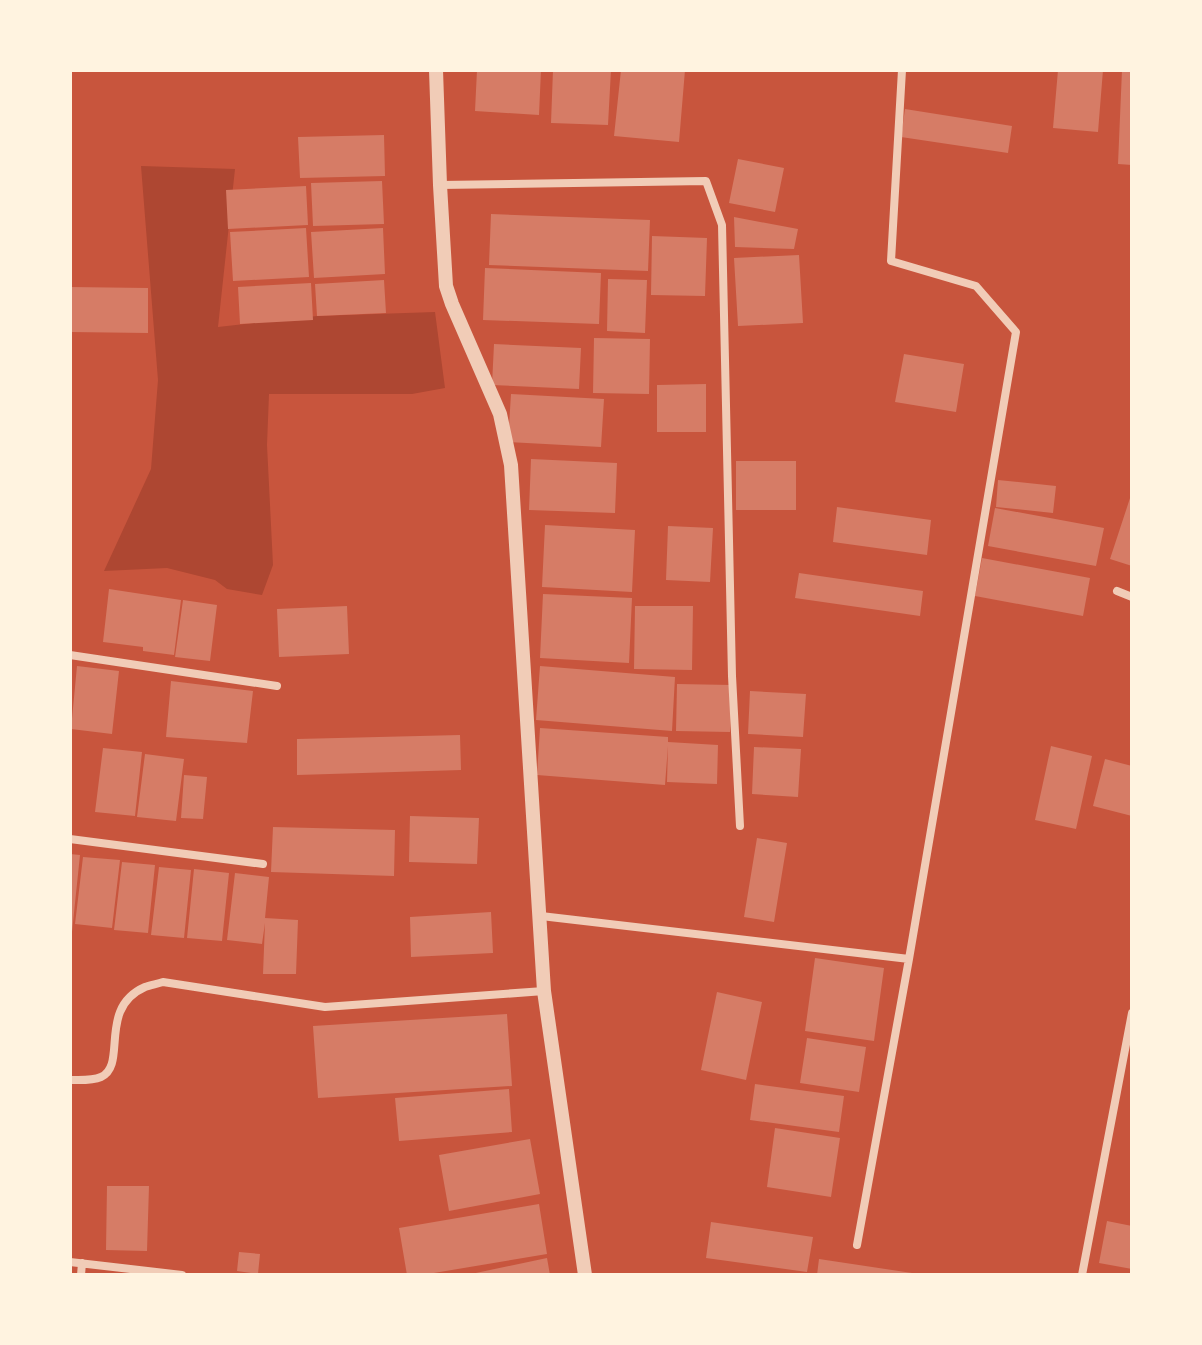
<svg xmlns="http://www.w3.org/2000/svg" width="1202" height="1345" viewBox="0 0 1202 1345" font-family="'Golos Text',sans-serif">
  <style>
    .green { fill: #ae4732 }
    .building { fill: #d67c66 }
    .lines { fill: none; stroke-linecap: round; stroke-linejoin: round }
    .minor { stroke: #f1ccb7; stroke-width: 8 }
    .tertiary { stroke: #f1ccb7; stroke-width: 14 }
  </style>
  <rect width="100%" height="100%" fill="#c8553d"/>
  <!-- green -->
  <path class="green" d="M 141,166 L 235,169 L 218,327 L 317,316 L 435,312 L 445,388 L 412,394 L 269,394 L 267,445 L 273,565 L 262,595 L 227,589 L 215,580 L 167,568 L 104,571 L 151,469 L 158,380 Z"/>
  <!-- building -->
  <path class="building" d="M 477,70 L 541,70 L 539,115 L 475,111 Z
    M 553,70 L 611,70 L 608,125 L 551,123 Z
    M 621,70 L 685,70 L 679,142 L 614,136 Z
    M 1058,70 L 1103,70 L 1098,132 L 1053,128 Z
    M 1122,70 L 1132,70 L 1132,165 L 1118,164 Z
    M 905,109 L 1012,126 L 1008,153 L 901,137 Z
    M 384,135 L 385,176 L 300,178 L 298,137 Z
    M 738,159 L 784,168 L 775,212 L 729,203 Z
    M 382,181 L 384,224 L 313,226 L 311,183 Z
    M 306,186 L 308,225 L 228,229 L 226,190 Z
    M 491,214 L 650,220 L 648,271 L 489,265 Z
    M 734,217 L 798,229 L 794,249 L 735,247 Z
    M 306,228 L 309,277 L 233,281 L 230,232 Z
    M 383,228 L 385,274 L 314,278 L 311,232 Z
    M 652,236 L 707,238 L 705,296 L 651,295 Z
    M 799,255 L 803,323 L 738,326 L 734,258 Z
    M 485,268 L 601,273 L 599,324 L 483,320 Z
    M 608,279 L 647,280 L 645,333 L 607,331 Z
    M 384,280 L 386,313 L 317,316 L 315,284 Z
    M 311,283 L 313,320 L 240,324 L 238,287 Z
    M 70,287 L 148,288 L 148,333 L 70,332 Z
    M 594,338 L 650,339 L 649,394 L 593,393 Z
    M 494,344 L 581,348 L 579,389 L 492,385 Z
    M 904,354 L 964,364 L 956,412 L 895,402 Z
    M 706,384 L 706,432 L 657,432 L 657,385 Z
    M 511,394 L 604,399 L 601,447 L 508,442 Z
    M 531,459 L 617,463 L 615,513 L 529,510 Z
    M 736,461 L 796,461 L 796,510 L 736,510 Z
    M 998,480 L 1056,486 L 1053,513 L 996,507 Z
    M 1132,492 L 1132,566 L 1110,559 Z
    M 837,507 L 931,520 L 927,555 L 833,542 Z
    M 995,508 L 1104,528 L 1096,566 L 988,546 Z
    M 545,525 L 635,530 L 632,592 L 542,587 Z
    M 668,526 L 713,528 L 710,582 L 666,580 Z
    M 982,558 L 1090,578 L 1083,616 L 975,596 Z
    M 799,573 L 923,591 L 920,616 L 795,598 Z
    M 109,589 L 181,600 L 174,655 L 143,651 L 143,647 L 103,642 Z
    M 543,594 L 632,598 L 629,663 L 540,658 Z
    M 183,600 L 217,605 L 210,661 L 175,657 Z
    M 347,606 L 349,654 L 279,657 L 277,609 Z
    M 635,606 L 693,606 L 692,670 L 634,669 Z
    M 77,666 L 119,671 L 112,734 L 71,729 Z
    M 540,666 L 675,677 L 672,731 L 536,720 Z
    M 171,681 L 253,691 L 247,743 L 166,737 Z
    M 677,684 L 732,685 L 730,732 L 676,731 Z
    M 750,691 L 806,694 L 803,737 L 748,734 Z
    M 540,728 L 668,737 L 668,742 L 718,745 L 717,784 L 667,782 L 668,746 L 665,785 L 537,775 Z
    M 460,735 L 461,770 L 297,775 L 297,739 Z
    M 1051,746 L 1092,756 L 1076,829 L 1035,820 Z
    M 754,747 L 801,749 L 798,797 L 752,794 Z
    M 103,748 L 142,752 L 135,816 L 95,812 Z
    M 145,754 L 184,759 L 176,821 L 137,817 Z
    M 1105,759 L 1132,766 L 1132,816 L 1093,806 Z
    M 184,775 L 207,777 L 203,819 L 181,818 Z
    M 410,816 L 479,818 L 477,864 L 409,862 Z
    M 273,827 L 395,830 L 394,876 L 271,872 Z
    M 757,838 L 787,843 L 774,922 L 744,917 Z
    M 70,854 L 80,855 L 72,932 L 70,931 Z
    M 83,857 L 120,860 L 112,928 L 75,924 Z
    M 122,862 L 155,865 L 148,933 L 114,930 Z
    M 159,867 L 191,870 L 184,938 L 151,935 Z
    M 194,869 L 229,873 L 222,941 L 187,938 Z
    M 235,873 L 269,877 L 265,918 L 298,920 L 296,974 L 263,974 L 265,923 L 262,944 L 227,940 Z
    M 491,912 L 493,953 L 411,957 L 410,917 Z
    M 815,958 L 884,968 L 874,1041 L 805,1031 Z
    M 717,992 L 762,1002 L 746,1080 L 701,1070 Z
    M 507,1014 L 512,1086 L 318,1098 L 313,1026 Z
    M 807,1038 L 866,1047 L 859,1092 L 800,1083 Z
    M 755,1084 L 844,1096 L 839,1132 L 750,1120 Z
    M 509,1089 L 512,1132 L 399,1141 L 395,1098 Z
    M 775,1128 L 840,1138 L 831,1197 L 767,1187 Z
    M 530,1139 L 540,1194 L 449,1211 L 439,1155 Z
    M 107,1186 L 149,1186 L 147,1251 L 106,1250 Z
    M 539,1204 L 547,1254 L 422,1275 L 407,1275 L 399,1228 Z
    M 1107,1221 L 1132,1226 L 1132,1269 L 1099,1263 Z
    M 711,1222 L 813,1237 L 807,1272 L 706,1258 Z
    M 239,1252 L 260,1254 L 258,1274 L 237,1271 Z
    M 547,1258 L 550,1275 L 471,1275 L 471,1274 Z
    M 819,1259 L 912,1273 L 912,1275 L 817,1275 Z"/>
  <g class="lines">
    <!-- minor -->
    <path class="minor" d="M 440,185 L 706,181 L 722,225 L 732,676 L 740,826
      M 1117,591 L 1132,597
      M 70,655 L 277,686
      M 70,839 L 263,864
      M 541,916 L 909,959
      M 70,1080 C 80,1080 92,1081 101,1077 C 128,1065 97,1008 145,987 C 150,985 157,984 163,982 L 325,1007 L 544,991
      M 857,1245 L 909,959 L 1016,332 L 976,286 L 891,261 L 902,70
      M 70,1262 L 182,1275
      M 81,1275 L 82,1263
      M 1082,1275 L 1132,1013"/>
    <!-- tertiary -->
    <path class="tertiary" d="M 436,70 L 440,185 L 446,286 L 452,304 L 500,414 L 511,465 L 544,991 L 585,1275"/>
  </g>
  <!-- border -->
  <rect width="1202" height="1345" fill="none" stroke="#fff3e0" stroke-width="144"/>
</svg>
